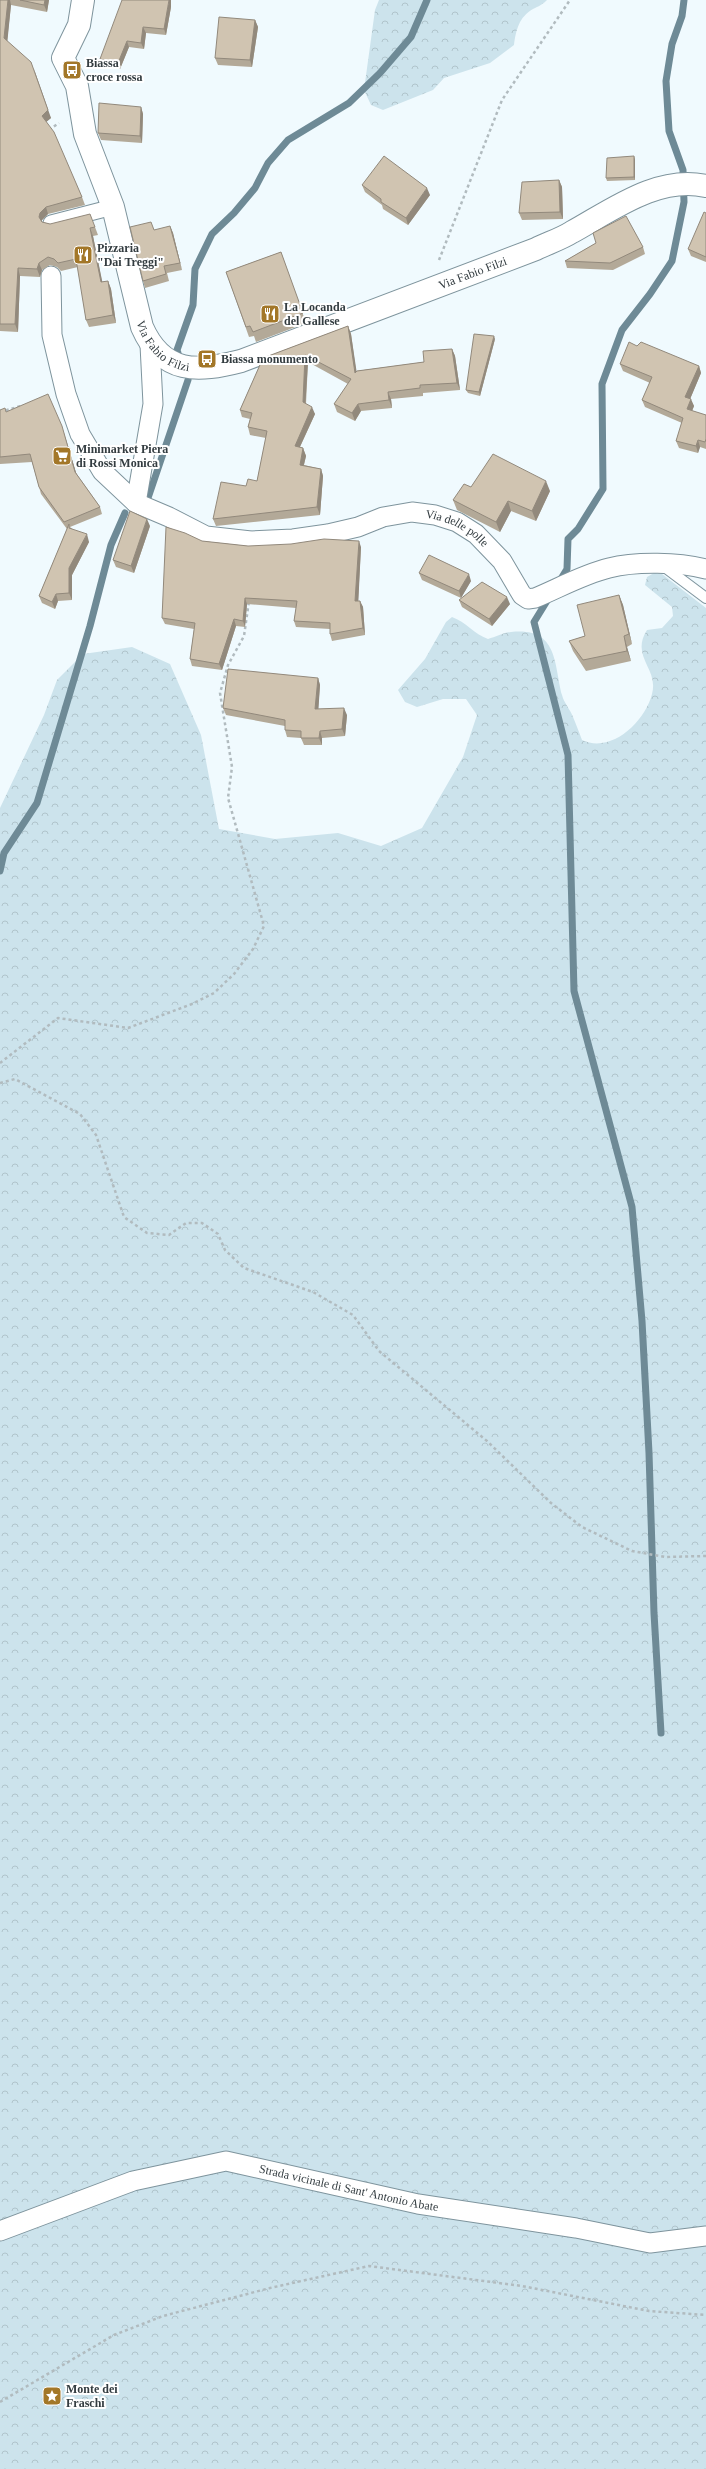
<svg xmlns="http://www.w3.org/2000/svg" width="706" height="2469" viewBox="0 0 706 2469" font-family="'Times New Roman',serif">
  <style>
    .forest { fill: url(#forest-crowns) }
    .lines { fill: none; stroke-linecap: round; stroke-linejoin: round }
    .stream { stroke: #6e8a96; stroke-width: 7 }
    .service-casing { stroke: #7e949d; stroke-width: 12 }
    .pedestrian-casing { stroke: #7e949d; stroke-width: 17 }
    .minor-casing { stroke: #7e949d; stroke-width: 21 }
    .tertiary-casing { stroke: #7e949d; stroke-width: 24 }
    .path { stroke: #b1bbbf; stroke-width: 2.5; stroke-dasharray: 3 3; stroke-linecap: butt }
    .service { stroke: #fff; stroke-width: 10 }
    .pedestrian { stroke: #fff; stroke-width: 15 }
    .minor { stroke: #fff; stroke-width: 19 }
    .tertiary { stroke: #fff; stroke-width: 22 }
    .wall { fill: #b3a998 }
    .shaded-wall { fill: #92897c }
    .building { fill: #d0c4b1; stroke: #92897c }
    .labels { text-anchor: middle; stroke-width: 4; stroke-linejoin: round; paint-order: stroke }
    .poi-label { font-size: 12px; font-weight: bold; fill: #333c40; stroke: #fff; text-anchor: start }
    .street-label { font-size: 12px; fill: #333c40; stroke: #fff }
  </style>
  <defs>
    <pattern id="forest-crowns" width="20" height="18" patternUnits="userSpaceOnUse"><rect width="20" height="18" fill="#cce3ec"/><path d="M2 6a3 3 0 1 1 6 0M12 15a3 3 0 1 1 6 0" fill="none" stroke="#b0c4cb"/></pattern>
  </defs>
  <rect width="100%" height="100%" fill="#f0fafe"/>
  <!-- forest -->
  <path class="forest" d="M 379,0 L 547,0 C 542,5 539,6 533,9 C 519,17 516,30 514,45 L 490,63 L 444,78 L 433,90 L 383,110 L 371,105 L 364,90 L 375,10 Z
    M 654,573 L 662,574 L 706,608 L 706,2469 L 0,2469 L 0,808 L 44,715 L 57,680 L 83,654 L 132,647 L 170,664 L 201,735 L 219,829 L 275,839 L 338,833 L 381,846 L 422,828 L 463,757 L 477,715 L 466,699 L 443,699 L 417,707 L 405,702 L 398,690 L 425,659 L 446,622 L 452,617 C 466,622 474,634 488,639 C 496,637 502,633 511,632 C 558,627 554,663 562,695 C 564,703 570,709 573,717 C 576,724 579,732 582,740 C 611,754 645,722 652,694 C 659,668 630,657 647,630 L 662,628 L 673,616 L 672,607 L 645,585 L 647,577 Z"/>
  <g class="lines">
    <!-- stream -->
    <path class="stream" d="M 178,353 L 177,350 L 193,305 L 195,269 L 212,234 L 234,213 L 255,188 L 268,163 L 288,140 L 349,103 L 380,73 L 411,37 L 427,0
      M 148,498 L 188,380
      M 559,582 L 567,569 L 568,539 L 578,529 L 603,489 L 602,384 L 622,330 L 650,294 L 672,261 L 684,202 L 683,170 L 669,131 L 666,81 L 672,44 L 682,16 L 684,0
      M 550,596 L 534,622 L 568,755 L 574,991 L 632,1207 L 642,1321 L 649,1453 L 654,1613 L 661,1733
      M 0,871 L 4,853 L 37,803 L 90,626 L 111,545 L 125,513"/>
    <!-- service casing -->
    <g class="service-casing">
      <path id="service" d="M 662,565 L 706,598"/>
    </g>
    <!-- pedestrian casing -->
    <g class="pedestrian-casing">
      <path id="pedestrian" d="M 51,223 L 113,207"/>
    </g>
    <!-- minor casing -->
    <g class="minor-casing">
      <g id="minor">
        <path id="s1" d="M 51,276 L 52,335 L 66,394 L 80,434 L 102,471 L 136,503 L 169,517 L 206,536 L 251,541 L 293,539 L 328,534 L 358,527 L 383,517 L 412,512 L 435,515 L 457,522 L 476,534 L 502,561 L 522,595 L 528,599 L 535,598 C 559,588 584,574 609,568 C 636,561 679,562 706,569"/>
        <path d="M 136,503 L 153,404 L 150,345"/>
        <path id="s2" d="M 0,2231 L 133,2181 L 226,2161 L 418,2204 L 576,2228 L 650,2243 L 706,2236"/>
      </g>
    </g>
    <!-- tertiary casing -->
    <g class="tertiary-casing">
      <g id="tertiary">
        <path id="s3" d="M 83,0 L 79,25 L 63,58 L 77,86 L 85,134 L 113,207 L 142,327 C 163,375 198,372 241,361 L 536,249 C 548,243 561,239 572,232 C 612,210 658,175 706,186"/>
      </g>
    </g>
    <!-- path -->
    <path class="path" d="M 49,130 L 59,123
      M 439,260 L 502,100 L 570,0
      M 0,412 L 21,406
      M 0,1063 L 58,1018 L 128,1028 L 192,1004 L 214,993 L 234,974 L 253,949 L 264,926 L 228,798 L 232,767 L 220,693 L 228,665 L 244,636 L 249,601
      M 0,1083 L 15,1079 L 80,1114 L 96,1135 L 124,1217 L 147,1233 L 169,1235 L 186,1223 L 202,1223 L 218,1234 L 225,1250 L 244,1268 L 313,1292 L 353,1315 L 379,1351 L 487,1441 L 551,1503 L 582,1527 L 632,1551 L 665,1557 L 706,1556
      M 0,2402 L 114,2335 L 163,2316 L 270,2288 L 369,2266 L 522,2286 L 649,2311 L 706,2315"/>
    <!-- service -->
    <use href="#service" class="service"/>
    <!-- pedestrian -->
    <use href="#pedestrian" class="pedestrian"/>
    <!-- minor -->
    <use href="#minor" class="minor"/>
    <!-- tertiary -->
    <use href="#tertiary" class="tertiary"/>
  </g>
  <!-- wall -->
  <path class="wall" d="M 0,0 L 49,0 L 47,12 L 11,5 L 7,41 L 51,118 L 46,122 L 82,197 L 85,205 L 48,214 L 42,220 L 42,222 L 50,224 L 95,227 L 98,235 L 93,236 L 102,282 L 108,281 L 111,289 L 116,323 L 89,327 L 86,320 L 78,267 L 61,271 L 57,267 L 50,265 L 42,270 L 40,277 L 20,276 L 18,332 L 0,331 Z
    M 171,7 L 166,35 L 146,33 L 144,49 L 129,47 L 120,69 L 102,65 L 100,59 Z
    M 255,20 L 258,27 L 252,67 L 218,65 L 215,58 Z
    M 141,107 L 143,114 L 142,143 L 101,140 L 98,133 Z
    M 634,156 L 635,160 L 635,180 L 607,181 L 606,178 Z
    M 559,180 L 562,187 L 563,219 L 522,220 L 519,213 Z
    M 362,185 L 430,195 L 408,225 L 383,209 L 382,205 L 365,192 Z
    M 706,213 L 706,262 L 691,256 L 688,249 Z
    M 170,226 L 173,233 L 182,270 L 167,273 L 169,281 L 145,288 L 143,281 Z
    M 596,243 L 643,247 L 645,254 L 613,270 L 567,268 L 565,261 Z
    M 281,252 L 306,323 L 256,342 L 254,336 L 249,337 L 226,272 Z
    M 348,326 L 351,334 L 356,371 L 424,362 L 452,349 L 455,356 L 460,390 L 423,393 L 423,396 L 391,399 L 392,408 L 361,411 L 355,421 L 337,412 L 334,404 L 348,384 L 308,362 L 306,404 L 315,414 L 300,447 L 303,448 L 306,456 L 304,465 L 321,469 L 323,476 L 320,515 L 216,526 L 213,519 L 246,486 L 257,481 L 266,438 L 250,435 L 248,427 L 250,419 L 242,417 L 240,410 L 263,358 Z
    M 495,339 L 480,396 L 468,393 L 466,390 Z
    M 637,346 L 699,366 L 701,373 L 690,399 L 694,406 L 692,411 L 706,415 L 706,449 L 700,447 L 698,453 L 679,448 L 676,441 L 682,423 L 645,407 L 642,400 L 650,383 L 623,371 L 620,364 Z
    M 0,410 L 64,433 L 76,473 L 100,507 L 102,514 L 70,527 L 89,542 L 72,575 L 72,600 L 58,601 L 55,609 L 42,603 L 39,596 L 67,529 L 41,494 L 32,462 L 0,464 Z
    M 471,487 L 550,491 L 536,521 L 511,511 L 500,532 L 457,510 L 453,500 Z
    M 150,526 L 134,573 L 116,567 L 113,560 Z
    M 202,541 L 248,546 L 361,547 L 358,601 L 360,601 L 363,607 L 365,635 L 332,641 L 330,634 L 330,629 L 296,627 L 294,621 L 296,608 L 247,604 L 245,627 L 236,626 L 222,670 L 192,666 L 190,659 L 194,629 L 165,624 L 162,618 Z
    M 419,573 L 471,581 L 461,598 L 422,580 Z
    M 619,595 L 623,605 L 632,644 L 627,647 L 631,661 L 586,671 L 573,651 L 569,641 L 585,636 Z
    M 459,600 L 510,604 L 492,626 L 462,607 Z
    M 318,678 L 320,685 L 318,709 L 347,715 L 345,736 L 322,738 L 322,745 L 304,745 L 301,738 L 287,737 L 285,730 L 285,726 L 226,715 L 223,708 Z"/>
  <!-- shaded-wall -->
  <path class="shaded-wall" d="M 8,0 L 10,0 L 11,5 L 7,45 L 4,38 Z
    M 45,0 L 49,0 L 47,12 L 44,5 Z
    M 169,0 L 171,0 L 171,7 L 166,35 L 164,29 Z
    M 255,20 L 258,27 L 252,67 L 250,60 Z
    M 143,27 L 146,33 L 144,49 L 141,43 Z
    M 127,41 L 129,47 L 120,69 L 118,63 Z
    M 34,69 L 51,118 L 45,123 L 42,116 Z
    M 141,107 L 143,114 L 142,143 L 140,136 Z
    M 634,156 L 635,160 L 635,180 L 634,177 Z
    M 559,180 L 562,187 L 563,219 L 560,212 Z
    M 427,188 L 430,195 L 408,225 L 406,218 Z
    M 46,207 L 48,214 L 42,220 L 42,225 L 39,217 L 40,213 Z
    M 170,226 L 173,233 L 182,270 L 180,263 Z
    M 90,228 L 93,236 L 104,290 L 101,282 Z
    M 39,263 L 42,270 L 40,277 L 37,269 Z
    M 18,268 L 20,276 L 18,332 L 15,324 Z
    M 108,281 L 111,289 L 116,323 L 113,315 Z
    M 348,326 L 351,334 L 358,381 L 355,373 Z
    M 494,336 L 495,339 L 480,396 L 479,392 Z
    M 452,349 L 455,356 L 460,390 L 457,383 Z
    M 305,355 L 308,362 L 305,410 L 303,402 Z
    M 699,366 L 701,373 L 688,404 L 685,397 Z
    M 388,392 L 391,399 L 392,408 L 389,400 Z
    M 691,399 L 694,406 L 690,416 L 687,409 Z
    M 358,404 L 361,411 L 355,421 L 352,413 Z
    M 312,407 L 315,414 L 297,453 L 295,446 Z
    M 62,426 L 64,433 L 78,479 L 75,472 Z
    M 698,440 L 700,447 L 698,453 L 696,446 Z
    M 303,448 L 306,456 L 302,472 L 300,465 Z
    M 321,469 L 323,476 L 320,515 L 317,507 Z
    M 546,481 L 550,491 L 536,521 L 532,511 Z
    M 508,501 L 511,511 L 500,532 L 496,522 Z
    M 147,519 L 150,526 L 134,573 L 131,566 Z
    M 87,534 L 89,542 L 72,575 L 72,600 L 69,593 L 69,568 Z
    M 359,541 L 361,547 L 358,608 L 355,601 Z
    M 469,574 L 471,581 L 461,598 L 459,591 Z
    M 56,594 L 58,601 L 55,609 L 52,602 Z
    M 619,595 L 623,605 L 632,644 L 629,634 Z
    M 507,597 L 510,604 L 492,626 L 489,619 Z
    M 245,598 L 247,604 L 245,627 L 243,621 Z
    M 360,601 L 363,607 L 365,635 L 363,628 Z
    M 234,619 L 236,626 L 222,670 L 219,664 Z
    M 624,636 L 627,647 L 631,661 L 627,651 Z
    M 318,678 L 320,685 L 318,716 L 315,709 Z
    M 344,708 L 347,715 L 345,736 L 342,729 Z
    M 320,731 L 322,738 L 322,745 L 319,738 Z"/>
  <!-- building -->
  <path class="building" d="M 0,0 L 8,0 L 4,38 L 31,62 L 48,110 L 42,116 L 54,132 L 82,197 L 46,207 L 40,213 L 39,217 L 42,222 L 50,224 L 90,214 L 95,227 L 90,228 L 101,282 L 108,281 L 113,315 L 86,320 L 76,259 L 58,263 L 54,259 L 48,257 L 39,263 L 37,269 L 18,268 L 15,324 L 0,324 Z
    M 20,0 L 45,0 L 44,5 Z
    M 122,0 L 169,0 L 164,29 L 143,27 L 141,43 L 127,41 L 118,63 L 100,59 Z
    M 219,17 L 255,20 L 250,60 L 215,58 Z
    M 99,103 L 141,107 L 140,136 L 98,133 Z
    M 384,156 L 427,188 L 406,218 L 381,202 L 381,199 L 362,185 Z
    M 634,156 L 634,177 L 606,178 L 607,158 Z
    M 559,180 L 560,212 L 519,213 L 522,182 Z
    M 704,212 L 706,213 L 706,257 L 688,249 Z
    M 626,216 L 643,247 L 610,263 L 565,261 L 596,243 L 593,233 Z
    M 151,222 L 154,230 L 170,226 L 180,263 L 164,266 L 166,274 L 143,281 L 130,227 Z
    M 281,252 L 303,313 L 253,332 L 250,326 L 246,327 L 226,272 Z
    M 348,326 L 355,373 L 357,371 L 424,362 L 423,351 L 452,349 L 457,383 L 420,385 L 420,388 L 388,392 L 389,400 L 358,404 L 352,413 L 334,404 L 351,379 L 305,355 L 303,402 L 312,407 L 295,446 L 303,448 L 300,465 L 321,469 L 317,507 L 213,519 L 221,482 L 246,486 L 248,479 L 257,481 L 267,431 L 248,427 L 252,413 L 240,410 L 263,358 Z
    M 474,334 L 494,336 L 479,392 L 466,390 Z
    M 629,342 L 637,346 L 641,342 L 699,366 L 685,397 L 691,399 L 687,409 L 706,415 L 706,439 L 705,442 L 698,440 L 696,446 L 676,441 L 683,418 L 642,400 L 652,377 L 620,364 Z
    M 48,394 L 62,426 L 75,472 L 100,507 L 64,522 L 39,487 L 30,454 L 0,457 L 0,410 L 5,408 L 6,412 Z
    M 493,454 L 546,481 L 532,511 L 508,501 L 496,522 L 453,500 L 464,484 L 471,487 Z
    M 130,511 L 147,519 L 131,566 L 113,560 Z
    M 69,524 L 69,528 L 87,534 L 69,568 L 69,593 L 56,594 L 52,602 L 39,596 Z
    M 166,527 L 185,533 L 202,541 L 248,546 L 291,544 L 324,539 L 359,541 L 355,601 L 360,601 L 363,628 L 330,634 L 330,623 L 294,621 L 297,601 L 245,598 L 243,621 L 234,619 L 219,664 L 190,659 L 195,623 L 162,618 Z
    M 429,555 L 469,574 L 459,591 L 419,573 Z
    M 482,582 L 507,597 L 489,619 L 459,600 Z
    M 619,595 L 629,634 L 624,636 L 627,651 L 583,660 L 569,641 L 585,636 L 577,605 Z
    M 228,669 L 318,678 L 315,709 L 344,708 L 342,729 L 320,731 L 319,738 L 301,738 L 301,731 L 285,730 L 285,720 L 223,708 Z"/>
  <!-- icons -->
  <defs>
    <g id="bus-square" transform="scale(1)"><rect x="-9" y="-9" width="18" height="18" rx="4" fill="#a37728" stroke="#fff"/><path d="M-5-6H5V4H4V6H2V4H-2V6H-4V4H-5ZM-3.5-4V0h7V-4ZM-3.5 1.2v1.5H-2V1.2ZM2 1.2v1.5H3.5V1.2Z" fill="#fff"/></g>
    <g id="restaurant-square" transform="scale(1)"><rect x="-9" y="-9" width="18" height="18" rx="4" fill="#a37728" stroke="#fff"/><path d="M-5-6h1v4h1v-4h1v4h1v-4h1v5L-1.5 .5V6h-2V.5L-5-1ZM5-6V6H3V1.5H1.5Q1.5-4 5-6Z" fill="#fff"/></g>
    <g id="supermarket-square" transform="scale(1)"><rect x="-9" y="-9" width="18" height="18" rx="4" fill="#a37728" stroke="#fff"/><path d="M-6-5.5h2.5l.6 2H6L4.5 2H-2.5L-4.4-4H-6ZM-1.5 3.2a1.3 1.3 0 1 0 .1 0ZM3 3.2a1.3 1.3 0 1 0 .1 0Z" fill="#fff"/></g>
    <g id="sight-square" transform="scale(1)"><rect x="-9" y="-9" width="18" height="18" rx="4" fill="#a37728" stroke="#fff"/><path d="M0-6L1.8-2.2L6-1.7L2.9 1.2L3.7 5.4L0 3.3L-3.7 5.4L-2.9 1.2L-6-1.7L-1.8-2.2Z" fill="#fff"/></g>
  </defs>
  <g fill-rule="evenodd">
    <use href="#bus-square" x="72" y="70"/>
    <use href="#restaurant-square" x="83" y="255"/>
    <use href="#restaurant-square" x="270" y="314"/>
    <use href="#bus-square" x="207" y="359"/>
    <use href="#supermarket-square" x="62" y="456"/>
    <use href="#sight-square" x="52" y="2396"/>
  </g>
  <g class="labels">
    <!-- poi labels -->
    <g class="poi-label">
      <text x="86" y="67">Biassa<tspan x="86" dy="14">croce rossa</tspan></text>
      <text x="97" y="252">Pizzaria<tspan x="97" dy="14">"Dai Treggi"</tspan></text>
      <text x="284" y="311">La Locanda<tspan x="284" dy="14">del Gallese</tspan></text>
      <text x="221" y="363">Biassa monumento</text>
      <text x="76" y="453">Minimarket Piera<tspan x="76" dy="14">di Rossi Monica</tspan></text>
      <text x="66" y="2393">Monte dei<tspan x="66" dy="14">Fraschi</tspan></text>
    </g>
    <!-- street labels -->
    <g class="street-label">
      <text dy="4" stroke="none"><textPath href="#s3" startOffset="709">Via Fabio Filzi</textPath></text>
      <text dy="4" stroke="none"><textPath href="#s3" startOffset="373">Via Fabio Filzi</textPath></text>
      <text dy="4" stroke="none"><textPath href="#s1" startOffset="588">Via delle polle</textPath></text>
      <text dy="4" stroke="none"><textPath href="#s2" startOffset="363">Strada vicinale di Sant' Antonio Abate</textPath></text>
    </g>
  </g>
</svg>
